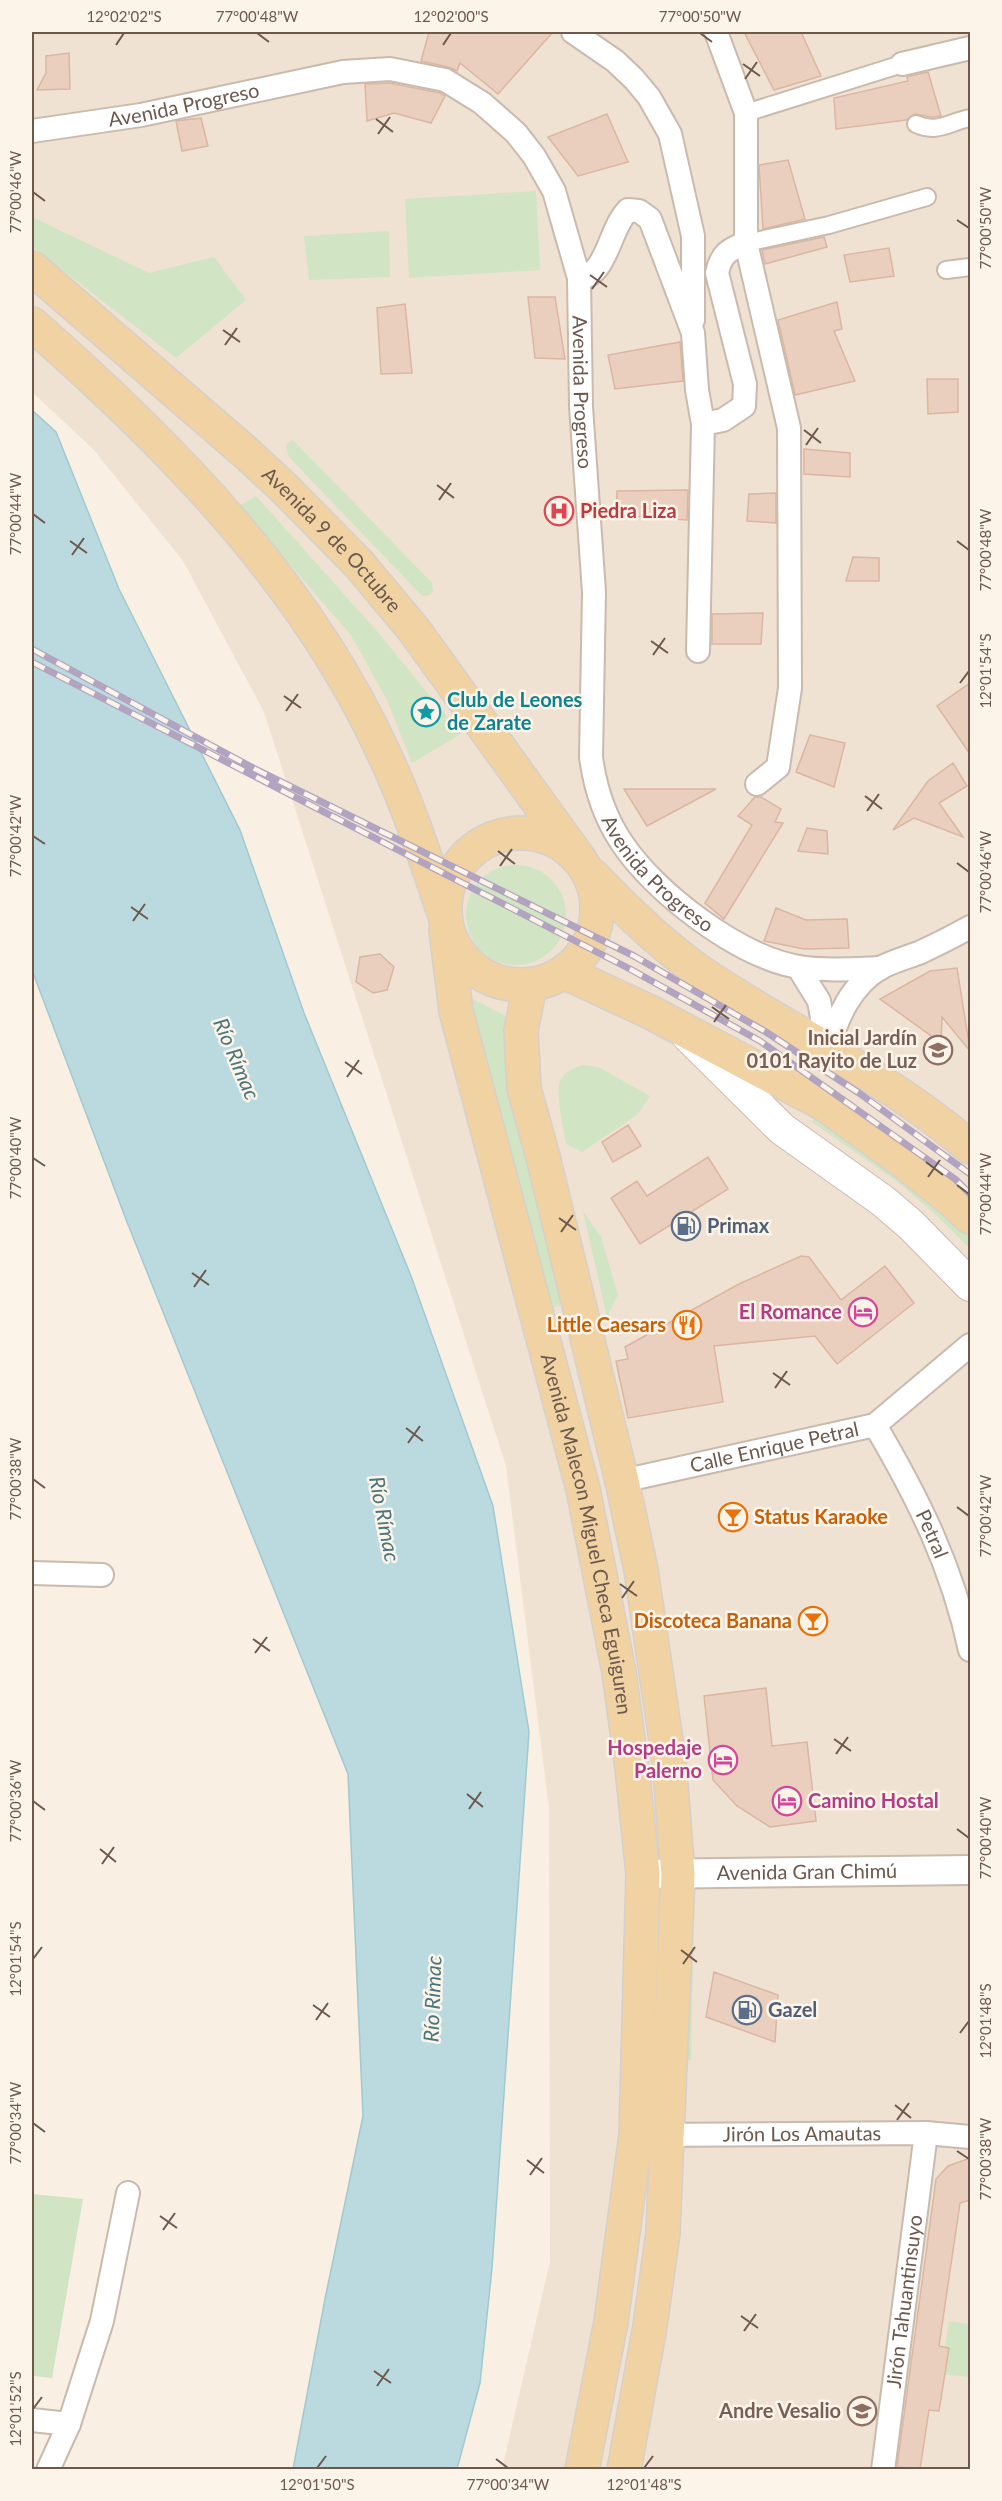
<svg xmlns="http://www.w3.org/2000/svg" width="1002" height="2501" viewBox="0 0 1002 2501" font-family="Lato,sans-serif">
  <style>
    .residential { fill: #efe2d2 }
    .green { fill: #d1e4c4 }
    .water { fill: #badadf; stroke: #a2c9d0; stroke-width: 1.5 }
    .building { fill: #eacfbe; stroke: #dbb6a1; stroke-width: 1.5 }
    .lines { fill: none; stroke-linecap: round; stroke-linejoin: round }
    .pedestrian-casing { stroke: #cabaae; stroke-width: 20 }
    .minor-casing { stroke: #cabaae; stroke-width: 26 }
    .tertiary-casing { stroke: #cabaae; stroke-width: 32 }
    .secondary-casing { stroke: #cdbaac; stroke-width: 34 }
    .primary-casing { stroke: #d6d0cd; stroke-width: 36 }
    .pedestrian { stroke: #fff; stroke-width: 16 }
    .minor { stroke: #fff; stroke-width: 22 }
    .tertiary { stroke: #fff; stroke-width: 28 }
    .secondary { stroke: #fff; stroke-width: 32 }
    .primary { stroke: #f0d2a3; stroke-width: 33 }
    .rail-casing { stroke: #b2a4c0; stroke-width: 7 }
    .rail { stroke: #fcf4e8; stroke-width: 4.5; stroke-dasharray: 14; stroke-linecap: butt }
    .ticks { fill: none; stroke: #6d584c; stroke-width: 2 }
    .labels { text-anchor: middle; stroke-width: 5; stroke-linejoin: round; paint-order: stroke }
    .street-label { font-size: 20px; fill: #6d584c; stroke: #fcf4e8 }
    .health-label { font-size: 20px; font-weight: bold; fill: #be3a42; stroke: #fcf4e8; text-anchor: start }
    .culture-label { font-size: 20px; font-weight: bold; fill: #0d838f; stroke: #fcf4e8; text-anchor: start }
    .education-label { font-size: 20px; font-weight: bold; fill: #785e54; stroke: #fcf4e8; text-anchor: end }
    .service-label { font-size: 20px; font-weight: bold; fill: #4e5e75; stroke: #fcf4e8; text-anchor: start }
    .hotel-label { font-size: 20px; font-weight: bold; fill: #b23c85; stroke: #fcf4e8; text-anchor: end }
    .food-label { font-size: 20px; font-weight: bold; fill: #c56008; stroke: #fcf4e8; text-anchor: end }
    .water-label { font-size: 21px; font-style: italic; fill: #49767e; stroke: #fcf4e8 }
    .neatline { fill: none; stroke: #6d584c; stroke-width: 2 }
    .ticks-label { font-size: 15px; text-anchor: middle; fill: #6d584c }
  </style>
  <rect width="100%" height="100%" fill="#f9f0e3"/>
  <!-- residential -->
  <path class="residential" d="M 32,32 L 970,32 L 970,2469 L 502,2469 L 550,2261 L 549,1809 L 506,1466 L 264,712 L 183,561 L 93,449 L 32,392 Z"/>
  <!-- green -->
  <path class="green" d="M 536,191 L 540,270 L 409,278 L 405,199 Z
    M 32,217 L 149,273 L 214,257 L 246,300 L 176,358 L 32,246 Z
    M 389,231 L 390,277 L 309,280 L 304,236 Z
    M 292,439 L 432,583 L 433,591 L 430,595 L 422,596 L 289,457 L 286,446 Z
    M 256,496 L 376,630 L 461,734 L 412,763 L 387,700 L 351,635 L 239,506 Z
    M466 915a50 50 0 1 1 100 0a50 50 0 1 1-100 0Z
    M 469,997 L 512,1019 L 518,1126 L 563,1305 L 550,1308 Z
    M 584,1065 L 598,1067 L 650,1096 L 638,1114 L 582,1152 L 566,1144 C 564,1131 555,1092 560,1081 C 565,1071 575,1067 584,1065 Z
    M 815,1114 L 942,1206 L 970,1236 L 970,1249 L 936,1215 L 899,1183 L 812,1122 Z
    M 583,1211 L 601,1237 L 618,1295 L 607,1317 Z
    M 686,1963 L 693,1964 L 691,2060 L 686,2061 Z
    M 32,2194 L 83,2199 L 52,2378 L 32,2376 Z
    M 949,2321 L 970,2324 L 970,2377 L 941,2374 Z"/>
  <!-- water -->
  <path class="water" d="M 32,410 L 56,432 L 119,589 L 240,830 L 304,1013 L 411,1276 L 493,1506 L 529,1732 L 492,2268 L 480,2383 L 457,2469 L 293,2469 L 325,2299 L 363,2116 L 348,1774 L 127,1222 L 32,970 Z"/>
  <!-- building -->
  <path class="building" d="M 429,32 L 553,32 L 498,94 L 460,63 L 457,71 L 448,67 L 421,61 Z
    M 744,32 L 801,32 L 821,76 L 774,90 Z
    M 69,53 L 70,89 L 37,90 L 46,73 L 46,56 Z
    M 928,72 L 941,116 L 931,117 L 915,114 L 906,120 L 836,129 L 834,98 L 908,81 L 907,77 Z
    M 389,83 L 440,93 L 445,96 L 431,123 L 394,113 L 367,121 L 365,84 Z
    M 607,114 L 628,162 L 578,176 L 548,137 Z
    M 201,118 L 208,146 L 182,151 L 176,121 Z
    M 788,160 L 805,219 L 763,229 L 759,165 Z
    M 824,237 L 827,247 L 765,264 L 762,250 Z
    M 889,248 L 894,276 L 850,282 L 844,255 Z
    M 528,297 L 555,297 L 565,359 L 535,358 Z
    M 837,302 L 842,329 L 834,331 L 855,381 L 795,395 L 778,320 Z
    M 405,304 L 412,373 L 381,374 L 377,308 Z
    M 680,342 L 683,381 L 615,389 L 608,355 Z
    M 927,379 L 958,379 L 958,412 L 928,414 Z
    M 804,449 L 850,453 L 850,477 L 804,474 Z
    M 688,490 L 687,520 L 616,515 L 617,491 Z
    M 776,493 L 776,523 L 747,521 L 749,494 Z
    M 853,557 L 879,558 L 879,581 L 846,581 Z
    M 763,613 L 761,644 L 712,644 L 712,614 Z
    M 970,683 L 970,754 L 937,706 Z
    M 810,735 L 845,743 L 834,787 L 796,772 Z
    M 953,763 L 967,786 L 939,803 L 963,837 L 914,818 L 893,830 L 928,781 Z
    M 624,789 L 716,789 L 647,826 Z
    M 755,797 L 761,797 L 781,809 L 775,822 L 783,823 L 724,919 L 705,903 L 752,825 L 738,816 Z
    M 807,828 L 827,831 L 828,854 L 798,851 Z
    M 776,908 L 806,920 L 847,919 L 849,948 L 804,949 L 764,941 Z
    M 380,954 L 394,967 L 387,990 L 373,993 L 356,982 L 360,957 Z
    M 957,968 L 970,1050 L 970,1051 L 942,1017 L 941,1043 L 880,999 L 930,971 Z
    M 628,1125 L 641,1146 L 613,1162 L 602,1142 Z
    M 708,1157 L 728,1189 L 640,1244 L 611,1198 L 637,1181 L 647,1196 Z
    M 801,1256 L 809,1257 L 841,1300 L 885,1266 L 914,1303 L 837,1364 L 815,1336 L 714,1346 L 723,1402 L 628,1418 L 616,1361 L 628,1359 L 625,1347 L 739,1284 Z
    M 766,1688 L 772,1746 L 807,1742 L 816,1821 L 770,1827 L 737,1806 L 713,1780 L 704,1696 Z
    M 714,1972 L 778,1995 L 775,2042 L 706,2017 Z
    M 970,2158 L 970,2200 L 960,2203 L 939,2346 L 949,2348 L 939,2411 L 929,2410 L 920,2469 L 897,2467 L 936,2179 L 948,2166 Z"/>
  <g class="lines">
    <!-- pedestrian casing -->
    <g class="pedestrian-casing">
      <path id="pedestrian" d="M 746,113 L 902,64
        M 916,124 C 937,134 949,122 970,118
        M 746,243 L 829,225 L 927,197
        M 946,270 L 970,267"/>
    </g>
    <!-- minor casing -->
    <g class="minor-casing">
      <g id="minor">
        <path d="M 573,32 L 615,61 L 634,79 L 649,97 L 670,134 L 693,236 L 693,320"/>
        <path d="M 716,32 L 746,113 L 746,243 L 789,428 L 790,688 L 778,767 L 757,784"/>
        <path d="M 902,64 L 970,48"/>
        <path id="s1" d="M 32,131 L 141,115 L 343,72 L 390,69 L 445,80 L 482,103 L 516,133 L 534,156 L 554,191 L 579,278 L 581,407 L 594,592 L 591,757 C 595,787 605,818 622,843 C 655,893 739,957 799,967 C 826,971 854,969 881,968"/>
        <path d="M 579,278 C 607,276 609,229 628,210 L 639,211 L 650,219 L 693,333 L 697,390 L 703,424 L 698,651"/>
        <path d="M 703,424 L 723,420 L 744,406 L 745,384 L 717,273 C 721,254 729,249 746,243"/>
        <path d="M 798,967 L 819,1001 L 827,1045"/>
        <path d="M 828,1049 C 837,1018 851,984 882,967 C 894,961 908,957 921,952 C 938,944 954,936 970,927"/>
        <path id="s2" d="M 875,1425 C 918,1498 952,1566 970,1650"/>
        <path id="s3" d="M 622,1481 L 875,1425 L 970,1345"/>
        <path d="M 32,1573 L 102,1575"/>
        <path id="s4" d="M 654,2135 L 926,2133 L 970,2137"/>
        <path d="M 32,2420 L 69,2424"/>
        <path d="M 48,2470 L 69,2424 L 102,2321 L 128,2193"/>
        <path id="s5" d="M 883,2470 L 926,2133"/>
      </g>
    </g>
    <!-- tertiary casing -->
    <g class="tertiary-casing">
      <g id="tertiary">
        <path id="s6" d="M 643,1874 L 970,1870"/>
      </g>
    </g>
    <!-- secondary casing -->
    <g class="secondary-casing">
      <path id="secondary" d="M 689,1037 L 782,1129 L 883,1201 L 911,1225 L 970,1285"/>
    </g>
    <!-- primary casing -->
    <g class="primary-casing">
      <g id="primary">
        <path id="s7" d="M 32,268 L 244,451 L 284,488 L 358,563 L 414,630 L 580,860"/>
        <path d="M 32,324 C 172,447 307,584 385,756 C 409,807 426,860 444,913"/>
        <circle cx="521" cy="909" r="76"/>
        <path d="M 592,875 C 625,909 657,941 696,969 C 756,1011 821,1043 882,1083 C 913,1102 942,1124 970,1147"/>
        <path id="s8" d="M 446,930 L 456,1011 L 583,1489 L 619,1672 L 632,1768 L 643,1874 L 636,2135 L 611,2322 L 582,2470"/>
        <path d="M 564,972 L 650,1012 L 824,1104 L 904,1162 L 953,1201 L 970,1217"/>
        <path d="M 530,985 L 521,1031 L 524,1088 L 543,1157 L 622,1481 L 641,1570 L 669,1761 L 678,1874 L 663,2233 L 650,2326 L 624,2470"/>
      </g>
    </g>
    <!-- pedestrian -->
    <use href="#pedestrian" class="pedestrian"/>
    <!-- minor -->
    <use href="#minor" class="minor"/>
    <!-- tertiary -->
    <use href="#tertiary" class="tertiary"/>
    <!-- secondary -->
    <use href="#secondary" class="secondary"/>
    <!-- primary -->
    <use href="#primary" class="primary"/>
    <!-- rail casing -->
    <g class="rail-casing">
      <path id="rail" d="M 32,649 L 255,769 L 634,956 L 766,1032 L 859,1093 L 970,1174
        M 32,662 L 630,969 L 760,1041 L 955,1179 L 970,1194"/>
    </g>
    <!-- rail -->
    <use href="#rail" class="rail"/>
  </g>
  <!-- ticks -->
  <path class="ticks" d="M 257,33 L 269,42M 700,33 L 712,42M 116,45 L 124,33M 443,45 L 451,33M 743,64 L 760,76M 745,79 L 757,62M 376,119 L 393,132M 378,134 L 390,117M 33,192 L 45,201M 957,220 L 969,228M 590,275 L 607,287M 592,289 L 604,272M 223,330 L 240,342M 225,345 L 237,328M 804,430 L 821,443M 806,445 L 818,428M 437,485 L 454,498M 439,500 L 451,483M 33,514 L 45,523M 70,541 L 87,553M 957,541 L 969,550M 72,555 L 84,538M 651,641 L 668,653M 653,655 L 665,638M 960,683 L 969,671M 284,696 L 301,708M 286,711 L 298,694M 865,796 L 882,809M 867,811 L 879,794M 33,836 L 45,844M 498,851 L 515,864M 957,863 L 969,872M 500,866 L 512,849M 131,907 L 148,919M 133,921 L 145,904M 712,1007 L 729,1019M 714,1022 L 726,1005M 345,1062 L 362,1074M 347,1077 L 359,1060M 33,1158 L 45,1166M 926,1162 L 943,1175M 928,1177 L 940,1160M 957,1185 L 969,1194M 559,1218 L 576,1230M 561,1232 L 573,1215M 192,1273 L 209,1285M 194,1287 L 206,1270M 773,1373 L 790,1385M 775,1388 L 787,1371M 406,1428 L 423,1441M 408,1443 L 420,1426M 33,1479 L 45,1488M 957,1507 L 969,1516M 620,1584 L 637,1596M 622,1598 L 634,1581M 253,1639 L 270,1651M 255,1653 L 267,1637M 834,1739 L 851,1751M 836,1754 L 848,1737M 467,1794 L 483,1807M 33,1801 L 45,1810M 469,1809 L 481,1792M 957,1829 L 969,1838M 100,1849 L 116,1862M 102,1864 L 114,1847M 681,1950 L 697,1962M 33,1959 L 42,1947M 683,1964 L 695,1947M 313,2005 L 330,2017M 316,2020 L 328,2003M 960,2033 L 969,2021M 895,2105 L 911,2118M 897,2120 L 909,2103M 33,2123 L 45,2132M 957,2151 L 969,2159M 527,2160 L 544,2173M 530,2175 L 542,2158M 160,2216 L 177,2228M 163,2230 L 175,2213M 741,2316 L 758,2328M 744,2331 L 756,2314M 374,2371 L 391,2383M 377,2386 L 389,2369M 33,2409 L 42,2397M 496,2459 L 508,2468M 317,2468 L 326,2456M 644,2468 L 653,2456"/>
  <!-- icons -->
  <defs>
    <g id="hospital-ring" transform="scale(1.5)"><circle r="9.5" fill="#fcf4e8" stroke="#e0444e" stroke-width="1.5"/><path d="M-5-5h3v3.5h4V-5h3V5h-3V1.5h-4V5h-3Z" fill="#e0444e"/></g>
    <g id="sight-ring" transform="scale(1.5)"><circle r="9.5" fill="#fcf4e8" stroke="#0f9aa8" stroke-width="1.5"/><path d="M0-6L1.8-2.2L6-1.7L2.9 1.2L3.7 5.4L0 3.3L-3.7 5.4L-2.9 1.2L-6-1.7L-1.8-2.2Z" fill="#0f9aa8"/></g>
    <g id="school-ring" transform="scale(1.5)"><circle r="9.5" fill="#fcf4e8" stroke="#8d6e63" stroke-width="1.5"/><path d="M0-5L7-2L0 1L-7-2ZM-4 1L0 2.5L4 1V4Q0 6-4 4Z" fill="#8d6e63"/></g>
    <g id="fuel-ring" transform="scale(1.5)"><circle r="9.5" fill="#fcf4e8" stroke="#5c6f8a" stroke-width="1.5"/><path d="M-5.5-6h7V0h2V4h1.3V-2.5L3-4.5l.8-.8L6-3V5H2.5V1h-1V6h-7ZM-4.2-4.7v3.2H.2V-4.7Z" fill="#5c6f8a"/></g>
    <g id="hotel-ring" transform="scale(1.5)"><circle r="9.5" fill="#fcf4e8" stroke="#d1479c" stroke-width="1.5"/><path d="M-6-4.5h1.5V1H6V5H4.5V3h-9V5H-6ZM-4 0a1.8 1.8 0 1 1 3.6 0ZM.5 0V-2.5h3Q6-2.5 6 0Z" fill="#d1479c"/></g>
    <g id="restaurant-ring" transform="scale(1.5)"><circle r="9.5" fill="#fcf4e8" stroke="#e8710a" stroke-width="1.5"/><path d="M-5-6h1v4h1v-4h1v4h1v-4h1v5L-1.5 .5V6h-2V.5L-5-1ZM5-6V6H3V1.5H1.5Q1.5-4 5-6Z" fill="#e8710a"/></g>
    <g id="bar-ring" transform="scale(1.5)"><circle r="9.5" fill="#fcf4e8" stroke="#e8710a" stroke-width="1.5"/><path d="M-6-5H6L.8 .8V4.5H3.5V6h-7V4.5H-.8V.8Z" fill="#e8710a"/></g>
  </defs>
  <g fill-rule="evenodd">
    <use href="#hospital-ring" x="559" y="511"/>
    <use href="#sight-ring" x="426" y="712"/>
    <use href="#school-ring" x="938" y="1050"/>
    <use href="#fuel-ring" x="686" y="1226"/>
    <use href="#hotel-ring" x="863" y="1312"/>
    <use href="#restaurant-ring" x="687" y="1325"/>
    <use href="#bar-ring" x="733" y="1517"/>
    <use href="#bar-ring" x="813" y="1621"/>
    <use href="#hotel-ring" x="723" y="1760"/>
    <use href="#hotel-ring" x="787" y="1801"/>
    <use href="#fuel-ring" x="747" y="2010"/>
    <use href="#school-ring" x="862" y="2411"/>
  </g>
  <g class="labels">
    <!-- street labels -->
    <g class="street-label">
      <text dy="7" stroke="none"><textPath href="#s1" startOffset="154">Avenida Progreso</textPath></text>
      <text dy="7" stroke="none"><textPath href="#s1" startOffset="783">Avenida Progreso</textPath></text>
      <text dy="7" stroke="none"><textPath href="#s7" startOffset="405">Avenida 9 de Octubre</textPath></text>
      <text dy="7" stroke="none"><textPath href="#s1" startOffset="1287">Avenida Progreso</textPath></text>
      <text dy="7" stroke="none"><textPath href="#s3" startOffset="156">Calle Enrique Petral</textPath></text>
      <text dy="7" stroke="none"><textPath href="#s2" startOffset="123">Petral</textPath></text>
      <text dy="7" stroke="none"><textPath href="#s8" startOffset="621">Avenida Malecon Miguel Checa Eguiguren</textPath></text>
      <text dy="7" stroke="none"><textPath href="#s6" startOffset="164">Avenida Gran Chimú</textPath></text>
      <text dy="7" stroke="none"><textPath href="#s4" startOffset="148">Jirón Los Amautas</textPath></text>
      <text dy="7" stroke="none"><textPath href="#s5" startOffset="170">Jirón Tahuantinsuyo</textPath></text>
    </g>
    <!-- health labels -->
    <g class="health-label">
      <text x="580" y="518">Piedra Liza</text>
    </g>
    <!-- culture labels -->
    <g class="culture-label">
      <text x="447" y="707">Club de Leones<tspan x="447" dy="23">de Zarate</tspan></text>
    </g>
    <!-- education labels -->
    <g class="education-label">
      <text x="917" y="1045">Inicial Jardín<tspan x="917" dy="23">0101 Rayito de Luz</tspan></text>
      <text x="841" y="2418">Andre Vesalio</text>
    </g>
    <!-- service labels -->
    <g class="service-label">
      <text x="707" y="1233">Primax</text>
      <text x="768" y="2017">Gazel</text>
    </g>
    <!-- hotel labels -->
    <g class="hotel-label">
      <text x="842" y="1319">El Romance</text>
      <text x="702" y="1755">Hospedaje<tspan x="702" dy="23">Palerno</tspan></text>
      <text x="808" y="1808" text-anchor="start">Camino Hostal</text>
    </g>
    <!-- food labels -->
    <g class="food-label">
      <text x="666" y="1332">Little Caesars</text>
      <text x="754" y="1524" text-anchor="start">Status Karaoke</text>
      <text x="792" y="1628">Discoteca Banana</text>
    </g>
    <!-- water labels -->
    <g class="water-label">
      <text transform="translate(236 1059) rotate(67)" y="7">Río Rímac</text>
      <text transform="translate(384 1519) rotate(79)" y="7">Río Rímac</text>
      <text transform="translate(433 1999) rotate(-88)" y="7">Río Rímac</text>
    </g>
  </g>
  <!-- border -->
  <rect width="1002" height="2501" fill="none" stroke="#fcf4e8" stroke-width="66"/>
  <rect x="33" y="33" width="936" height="2435" class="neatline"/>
  <g class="ticks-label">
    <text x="124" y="22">12°02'02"S</text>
    <text x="257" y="22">77°00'48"W</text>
    <text x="451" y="22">12°02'00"S</text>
    <text x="700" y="22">77°00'50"W</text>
    <text transform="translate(16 192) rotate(-90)" y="5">77°00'46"W</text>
    <text transform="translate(986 228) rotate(-90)" y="5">77°00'50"W</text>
    <text transform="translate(16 514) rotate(-90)" y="5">77°00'44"W</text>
    <text transform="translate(986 550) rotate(-90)" y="5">77°00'48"W</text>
    <text transform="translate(986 671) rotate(-90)" y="5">12°01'54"S</text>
    <text transform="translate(16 836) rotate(-90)" y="5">77°00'42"W</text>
    <text transform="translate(986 872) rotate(-90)" y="5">77°00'46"W</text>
    <text transform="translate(16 1158) rotate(-90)" y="5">77°00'40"W</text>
    <text transform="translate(986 1194) rotate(-90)" y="5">77°00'44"W</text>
    <text transform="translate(16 1479) rotate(-90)" y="5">77°00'38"W</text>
    <text transform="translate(986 1516) rotate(-90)" y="5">77°00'42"W</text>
    <text transform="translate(16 1801) rotate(-90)" y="5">77°00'36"W</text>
    <text transform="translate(986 1838) rotate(-90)" y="5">77°00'40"W</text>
    <text transform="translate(16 1959) rotate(-90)" y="5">12°01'54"S</text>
    <text transform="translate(986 2021) rotate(-90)" y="5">12°01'48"S</text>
    <text transform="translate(16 2123) rotate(-90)" y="5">77°00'34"W</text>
    <text transform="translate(986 2159) rotate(-90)" y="5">77°00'38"W</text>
    <text transform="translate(16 2409) rotate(-90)" y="5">12°01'52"S</text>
    <text x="317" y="2490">12°01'50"S</text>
    <text x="508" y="2490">77°00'34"W</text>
    <text x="644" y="2490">12°01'48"S</text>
  </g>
</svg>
